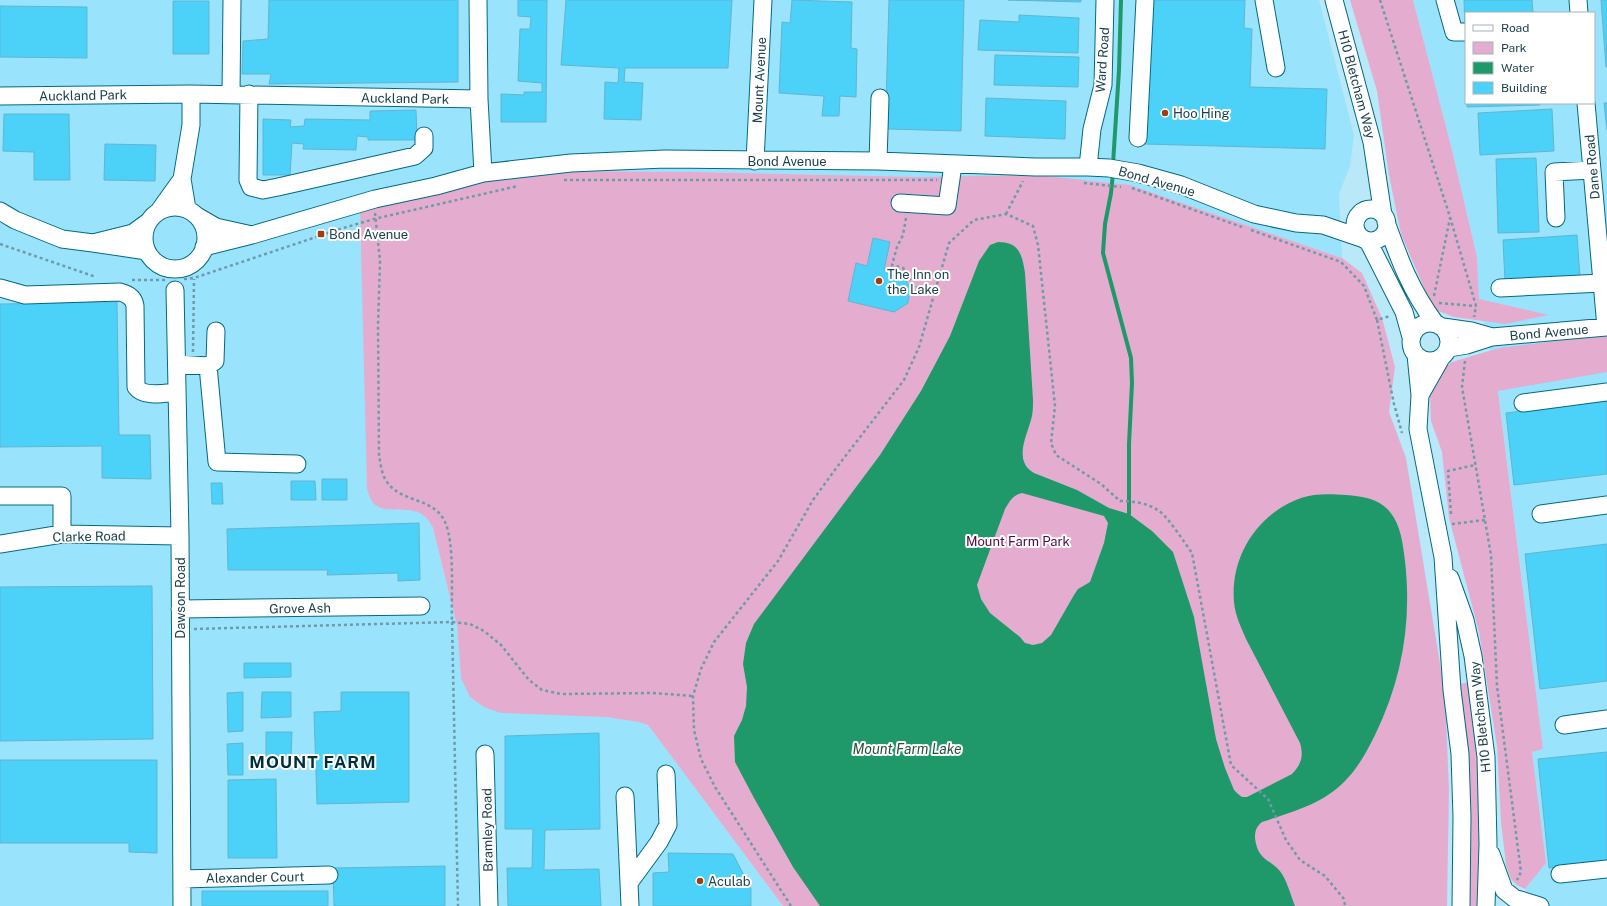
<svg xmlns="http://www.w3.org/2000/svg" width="1607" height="906" viewBox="0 0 1607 906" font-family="'Public Sans',sans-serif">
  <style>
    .built { fill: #9ae3fc; fill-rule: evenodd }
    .green { fill: #e4adcf }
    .water { fill: #1f9969; fill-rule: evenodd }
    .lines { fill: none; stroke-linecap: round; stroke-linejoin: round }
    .stream { stroke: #1f9969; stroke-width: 4 }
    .building { fill: #4cd1f8; stroke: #62b5d0 }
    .minor-casing { stroke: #006a83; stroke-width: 19 }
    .path { stroke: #709aa8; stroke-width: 2.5; stroke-dasharray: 3 3; stroke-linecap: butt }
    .minor { stroke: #fff; stroke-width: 17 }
    .poi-dot { fill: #a23d0d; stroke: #fff; stroke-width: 1.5 }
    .labels { text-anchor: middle; stroke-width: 4; stroke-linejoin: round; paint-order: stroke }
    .street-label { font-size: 13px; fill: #1c404b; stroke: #fff }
    .poi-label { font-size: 13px; fill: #1c404b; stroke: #fff; text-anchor: start }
    .park-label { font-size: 13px; fill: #560843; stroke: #fff }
    .water-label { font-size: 14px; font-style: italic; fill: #26533d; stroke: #fff }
    .district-label { font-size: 17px; font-weight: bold; letter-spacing: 1px; fill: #002f3c; stroke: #fff }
  </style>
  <rect width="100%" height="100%" fill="#b9e8f9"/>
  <!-- built -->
  <path class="built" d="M 0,0 L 1319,0 L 1354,135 L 1350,166 L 1339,194 L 1342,258 L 1130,185 L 966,177 L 924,177 L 696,172 L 536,171 L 380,508 L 415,511 L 424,515 L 430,521 L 433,528 L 457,626 L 461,678 L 606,717 L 638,722 L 648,725 L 783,906 L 0,906 Z
    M 1413,0 L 1607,0 L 1607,906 L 1525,906 L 1525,889 L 1546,863 L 1532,752 L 1543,749 L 1535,685 L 1499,396 L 1479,300 L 1477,257 L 1452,150 ZM 1466,13 L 1594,13 L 1594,103 L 1466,103 Z"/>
  <!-- green -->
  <path class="green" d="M 1350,0 L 1413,0 L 1452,150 L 1477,257 L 1479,299 L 1549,315 L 1505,324 L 1454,317 L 1433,309 L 1401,234 L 1389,175 L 1377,91 Z
    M 536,171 L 696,172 L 924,177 L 1036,175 L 1130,185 L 1342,258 L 1362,273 L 1382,318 L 1395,367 L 1389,412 L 1406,458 L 1445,694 L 1449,790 L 1447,906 L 783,906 L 648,725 L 638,722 L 606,717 L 501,713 L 484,707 L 470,697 L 461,678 L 457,626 L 433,528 C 419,497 388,519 373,503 C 370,499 369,494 367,489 L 360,210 L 463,186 Z
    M 1607,335 L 1607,372 L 1498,391 L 1543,749 L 1532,752 L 1546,863 L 1525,889 L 1517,885 L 1511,879 L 1506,865 L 1501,822 L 1497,746 L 1479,632 L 1449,518 L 1442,452 L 1431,421 L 1430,396 L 1440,371 L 1452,362 L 1499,348 Z
    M 1470,682 L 1480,768 L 1480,874 L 1478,906 L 1468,906 C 1475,832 1469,757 1460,684 Z"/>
  <!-- water -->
  <path class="water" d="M 998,242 C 1019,242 1022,254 1025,273 L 1033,400 C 1033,405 1033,410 1032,416 C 1028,434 1012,460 1034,473 L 1077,490 L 1109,508 L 1129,514 L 1152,531 L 1173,552 L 1194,617 L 1216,739 L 1225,768 L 1234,790 L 1238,794 L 1242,797 L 1247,797 L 1292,774 C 1301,765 1304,756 1300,743 L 1246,639 C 1241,627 1235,615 1234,602 C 1230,556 1258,513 1301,498 C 1315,493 1332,494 1346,495 C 1362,496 1380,499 1390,512 C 1401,525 1403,545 1405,561 C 1412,622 1402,680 1375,735 C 1367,751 1358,768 1345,781 C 1323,804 1292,812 1262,822 C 1256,827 1255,831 1255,838 C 1258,863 1273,859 1282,874 C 1288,884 1291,896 1295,906 L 820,906 L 793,867 L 754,798 L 735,762 L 734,736 L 742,720 L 746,706 L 747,687 L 743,664 L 746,643 L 754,624 L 880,455 L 921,391 L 950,336 L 979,261 L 990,245 ZM 1022,493 L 1104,516 L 1108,523 L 1104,543 L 1090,582 L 1078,589 L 1074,595 L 1051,635 L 1042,643 L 1033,645 L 1025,643 L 1020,637 L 990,613 L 981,599 L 977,585 L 1005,509 C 1010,501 1013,495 1022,493 Z"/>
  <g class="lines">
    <!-- stream -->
    <path class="stream" d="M 1113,164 L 1119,70 L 1121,0
      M 1113,173 L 1111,193 L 1105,224 L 1103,253 L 1131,358 L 1132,383 L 1129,444 L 1129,514"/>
  </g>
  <!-- building -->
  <path class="building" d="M 269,0 L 458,0 L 458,82 L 269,84 L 271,74 L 242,74 L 243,41 L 268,39 Z
    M 518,0 L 547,0 L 546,122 L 501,122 L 501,94 L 524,95 L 524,92 L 542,92 L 542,83 L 518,81 L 520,29 L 530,29 L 531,17 L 518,16 Z
    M 566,0 L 732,0 L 728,68 L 625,68 L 624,82 L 643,83 L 641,120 L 604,119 L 605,82 L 618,83 L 619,68 L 561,65 Z
    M 792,0 L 852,2 L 851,48 L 857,49 L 856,97 L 840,96 L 839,116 L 822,116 L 824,96 L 779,93 L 782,22 L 790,23 Z
    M 889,0 L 964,0 L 961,131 L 888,129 L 889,104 L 886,103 Z
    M 1008,0 L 1081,0 L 1081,2 Z
    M 1151,0 L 1245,0 L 1244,28 L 1252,29 L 1250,87 L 1327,89 L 1325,149 L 1144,144 Z
    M 1464,0 L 1532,0 L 1533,13 L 1466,13 L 1466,29 L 1465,29 Z
    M 1601,0 L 1607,0 L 1607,67 L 1606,67 Z
    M 173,1 L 209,1 L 209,54 L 173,54 Z
    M 0,6 L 87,7 L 87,58 L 0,57 Z
    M 1019,15 L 1079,18 L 1078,53 L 978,50 L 980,20 L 1019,22 Z
    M 995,55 L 1079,57 L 1078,87 L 994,85 Z
    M 986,98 L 1066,101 L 1065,139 L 985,136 Z
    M 1467,103 L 1540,103 L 1540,105 L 1467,107 Z
    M 1604,103 L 1607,103 L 1607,130 Z
    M 1552,109 L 1554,151 L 1480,155 L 1478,113 Z
    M 416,110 L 417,140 L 368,140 L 368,137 L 357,136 L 356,150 L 303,149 L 304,144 L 292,143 L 290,175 L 263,175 L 263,119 L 291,120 L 290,127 L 304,126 L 305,119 L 370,120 L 370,111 Z
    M 4,114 L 69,114 L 70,180 L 34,180 L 34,152 L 3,151 Z
    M 105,144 L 156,145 L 155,181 L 104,180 Z
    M 1536,158 L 1539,232 L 1498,233 L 1496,159 Z
    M 1577,235 L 1580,277 L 1505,282 L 1503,240 Z
    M 873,238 L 890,242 L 884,270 L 903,274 L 910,288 L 908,303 L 894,312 L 848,301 L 856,263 L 867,266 Z
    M 117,302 L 119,435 L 150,435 L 151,479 L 102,478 L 102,446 L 0,447 L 0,304 Z
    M 1607,401 L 1607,474 L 1514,485 L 1506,413 Z
    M 322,479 L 347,479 L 347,500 L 322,500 Z
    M 291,481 L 315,481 L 316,500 L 291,500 Z
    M 211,483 L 222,483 L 223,504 L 212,504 Z
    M 419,523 L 420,580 L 398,581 L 398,573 L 327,575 L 328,570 L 228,570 L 227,529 Z
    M 1607,544 L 1607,681 L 1540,689 L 1525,554 Z
    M 152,586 L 153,739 L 0,741 L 0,587 Z
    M 244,663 L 291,663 L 291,677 L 244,678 Z
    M 243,692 L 243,731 L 228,732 L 227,693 Z
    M 262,692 L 291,692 L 291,717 L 261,718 Z
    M 341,692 L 409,692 L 409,802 L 317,804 L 314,712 L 341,711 Z
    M 266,732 L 292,732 L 291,758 L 266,758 Z
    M 599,733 L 600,829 L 545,830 L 544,870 L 599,869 L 601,906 L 508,906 L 507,868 L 532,868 L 533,829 L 505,829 L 505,736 Z
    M 243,743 L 243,775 L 228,775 L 227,744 Z
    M 1607,752 L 1607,862 L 1549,868 L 1538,759 Z
    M 0,760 L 157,760 L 157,853 L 129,852 L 129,843 L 0,843 Z
    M 276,779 L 277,858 L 228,858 L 228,780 Z
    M 668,853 L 733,854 L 751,889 L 751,906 L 653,906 L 653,873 L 669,872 Z
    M 445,866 L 445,906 L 334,906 L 333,868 Z
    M 202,891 L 328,891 L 328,906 L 202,906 Z"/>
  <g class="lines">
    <!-- minor casing -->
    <g class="minor-casing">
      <path id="minor" d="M 1264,0 L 1276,68
        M 1334,0 L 1372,142 L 1383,215
        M 1445,0 L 1454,32 L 1466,32
        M 1578,0 L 1579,13
        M 191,94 L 479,99 L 478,0
        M 231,94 L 232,0
        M 249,94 L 248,180 L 251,187 L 263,190 L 278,187 L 415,156 L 424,148 L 424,136
        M 0,96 L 191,94 L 191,125 L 182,179
        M 479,99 L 483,173
        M 1586,103 L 1606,327
        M 1138,138 L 1145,0
        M 755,161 L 763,0
        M 878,161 L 880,98
        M 1088,167 L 1092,129 L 1103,85 L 1105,0
        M 900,203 L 947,206 L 953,165
        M144 238a31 31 0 1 1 62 0a31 31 0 1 1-62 0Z
        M1355 225a16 16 0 1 1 32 0a16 16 0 1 1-32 0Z
        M 0,211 L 15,220 L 62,239 L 93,243
        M 159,211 L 182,179 L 187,209
        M 197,216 L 216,227 L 252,235 L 204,247
        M 1556,218 L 1554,172 L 1592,170
        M 1386,222 C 1400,261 1410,289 1435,323
        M 252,235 L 375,199 L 436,186 L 483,173 L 571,163 L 665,159 L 878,161 L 1035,167 L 1088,167 L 1109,168 L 1138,173 L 1181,185 L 1254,214 L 1296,223 L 1323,225 L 1361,238
        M 1368,241 L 1404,312 L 1411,337
        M 147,251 L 93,243 L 133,233 L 148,222
        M 0,288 L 25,295 L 120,292 C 128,294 134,298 135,306 L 136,387 C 144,398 165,393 177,392
        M 1500,288 L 1602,283
        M 175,290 L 180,536 L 182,906
        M1411 342a19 19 0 1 1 38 0a19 19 0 1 1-38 0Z
        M 1443,327 L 1471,331 L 1492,337 L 1467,345 L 1449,348
        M 1492,337 L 1607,327
        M 1416,355 L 1420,395 L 1418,429 L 1443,557 L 1452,690 L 1460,754 L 1462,817 L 1461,906
        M 177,364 L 208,366 L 215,361 L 216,331
        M 208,366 L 217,462 L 297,464
        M 1420,395 L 1441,358
        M 1523,403 L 1607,392
        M 0,496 L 62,496 L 62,534
        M 1541,514 L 1607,505
        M 0,544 L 62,534 L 180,536
        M 1450,578 L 1465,620 L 1473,656 L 1486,757 L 1488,844 L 1486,906
        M 180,609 L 421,606
        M 1564,725 L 1607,719
        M 485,754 L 489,906
        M 625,796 L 629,883
        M 1491,854 L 1504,890 L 1514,898 L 1540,906
        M 1560,874 L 1607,869
        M 182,879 L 329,875
        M 630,906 L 629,883 L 659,842 L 668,825 L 666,774"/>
    </g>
    <!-- path -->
    <path class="path" d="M 1380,0 L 1450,217 L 1476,306 L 1474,317
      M 564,180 L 937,180
      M 1084,183 L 1121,187
      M 1132,188 L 1242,227
      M 375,213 L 380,261 L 378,325 L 379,456 C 381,464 381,474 387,482 C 401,503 434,497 445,522 C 455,543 451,597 452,622 L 470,624 L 484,631 L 501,645 L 529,680 L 542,690 L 561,694 L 653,693 L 693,696
      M 1006,214 L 1023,181
      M 906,218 L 903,235 L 897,247 L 892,265 L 903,268 L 915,287 L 935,290
      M 1251,230 L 1341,262 L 1364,286 L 1377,320 L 1390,316
      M 0,244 L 96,277
      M 184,279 L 194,278 L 340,229 L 374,219 L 518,186
      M 132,280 L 165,280
      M 1434,296 L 1450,218
      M 1439,303 L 1476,306
      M 1377,320 L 1394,404 L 1402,433
      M 193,352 L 194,279
      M 1465,361 L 1462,387 L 1491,555 L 1497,686 L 1521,872 L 1517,880
      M 1451,514 L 1448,471 L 1475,465
      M 1452,524 L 1485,520
      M 194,629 L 452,622 L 458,906
      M 791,906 L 715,787 L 701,759 L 694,730 L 693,696 L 701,669 L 714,642 L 778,561 L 813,500 L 837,467 L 904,380 L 919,347 L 949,243 L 974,220 L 1006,214 L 1033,226 L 1038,245 L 1055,406 L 1051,443 L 1056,455 L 1101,484 L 1120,501 C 1133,501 1148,503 1159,511 C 1169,518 1184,542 1192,553 L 1231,765 L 1268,799 L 1286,840 L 1300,860 L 1325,876 L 1344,899 L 1345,906"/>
    <!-- minor -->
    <use href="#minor" class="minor"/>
  </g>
  <!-- markers -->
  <g class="poi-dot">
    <circle cx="1165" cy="113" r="4"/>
    <rect x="317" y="230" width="8" height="8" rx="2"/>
    <circle cx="879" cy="281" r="4"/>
    <circle cx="700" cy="881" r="4"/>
  </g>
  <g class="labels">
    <!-- street labels -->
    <g class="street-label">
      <text transform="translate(1102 60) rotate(-86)" y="5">Ward Road</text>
      <text transform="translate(759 80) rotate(-87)" y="5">Mount Avenue</text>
      <text transform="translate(1357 84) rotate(75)" y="5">H10 Bletcham Way</text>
      <text transform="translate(83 95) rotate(-1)" y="5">Auckland Park</text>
      <text transform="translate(405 98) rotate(1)" y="5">Auckland Park</text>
      <text x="787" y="166">Bond Avenue</text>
      <text transform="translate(1592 167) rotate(-95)" y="5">Dane Road</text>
      <text transform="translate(1157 181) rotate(16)" y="5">Bond Avenue</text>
      <text transform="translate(1549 332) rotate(-5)" y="5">Bond Avenue</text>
      <text transform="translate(89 536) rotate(-1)" y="5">Clarke Road</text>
      <text transform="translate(180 598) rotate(-90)" y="5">Dawson Road</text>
      <text transform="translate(300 608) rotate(-1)" y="5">Grove Ash</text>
      <text transform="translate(1480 717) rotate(-96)" y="5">H10 Bletcham Way</text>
      <text transform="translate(487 830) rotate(-91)" y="5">Bramley Road</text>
      <text transform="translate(255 877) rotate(-1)" y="5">Alexander Court</text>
    </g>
    <!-- poi labels -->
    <g class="poi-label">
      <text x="1173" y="118">Hoo Hing</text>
      <text x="329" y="239">Bond Avenue</text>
      <text x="887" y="279">The Inn on<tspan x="887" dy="15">the Lake</tspan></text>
      <text x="708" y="886">Aculab</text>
    </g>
    <!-- park labels -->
    <g class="park-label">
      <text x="1018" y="546">Mount Farm Park</text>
    </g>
    <!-- water labels -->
    <g class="water-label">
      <text x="907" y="754">Mount Farm Lake</text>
    </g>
    <!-- district labels -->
    <g class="district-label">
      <text x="313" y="768">MOUNT FARM</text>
    </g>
  </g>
  <!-- legend -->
  <rect x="1465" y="12" width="130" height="92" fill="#ffffff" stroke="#a4b3b7"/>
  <rect x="1473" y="25" width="20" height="6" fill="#ffffff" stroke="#a4b3b7"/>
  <text x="1501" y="32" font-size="12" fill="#1c404b">Road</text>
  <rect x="1473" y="42" width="20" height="12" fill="#e4adcf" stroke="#a4b3b7"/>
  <text x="1501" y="52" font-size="12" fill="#1c404b">Park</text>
  <rect x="1473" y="62" width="20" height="12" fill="#1f9969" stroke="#a4b3b7"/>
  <text x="1501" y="72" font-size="12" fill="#1c404b">Water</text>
  <rect x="1473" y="82" width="20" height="12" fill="#4cd1f8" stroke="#a4b3b7"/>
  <text x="1501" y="92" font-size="12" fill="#1c404b">Building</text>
</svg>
